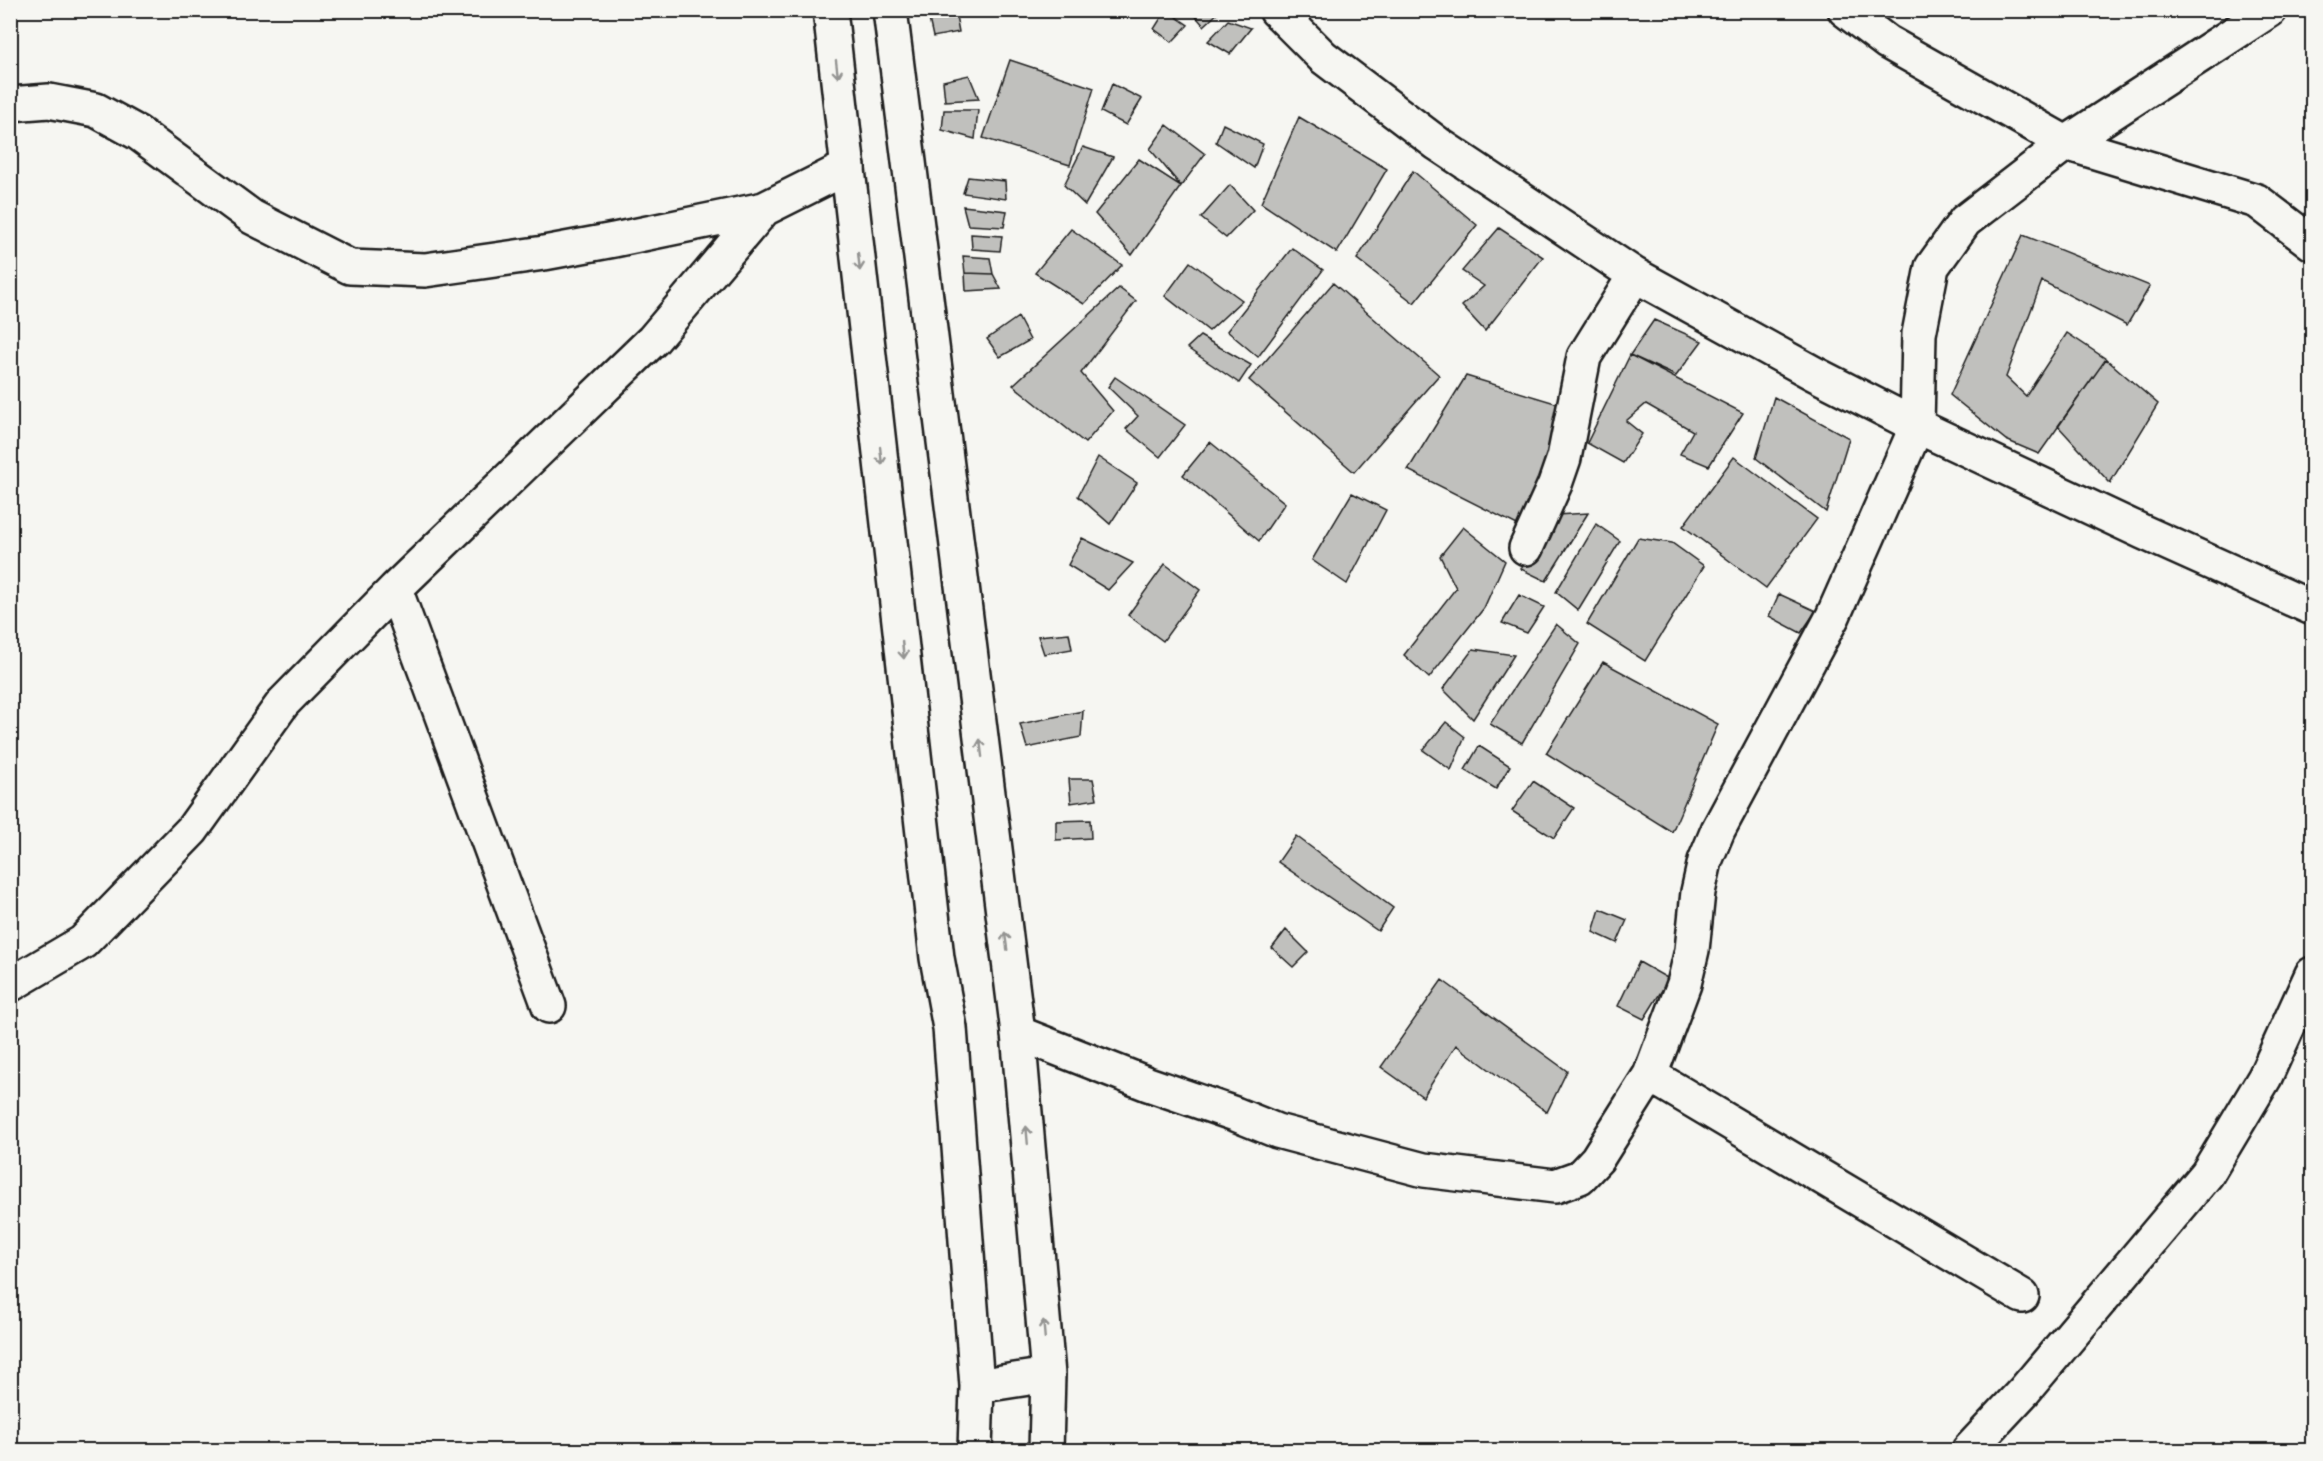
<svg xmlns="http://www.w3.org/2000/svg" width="2323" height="1461" viewBox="0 0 2323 1461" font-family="'Comic Neue',sans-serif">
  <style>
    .building { fill: #c0c0bd; stroke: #1c1c1c; stroke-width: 1.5 }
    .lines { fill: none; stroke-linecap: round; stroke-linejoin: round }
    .street-casing { stroke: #1c1c1c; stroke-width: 38 }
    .secondary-casing { stroke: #1c1c1c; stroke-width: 38 }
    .street { stroke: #f6f6f2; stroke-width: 33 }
    .secondary { stroke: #f6f6f2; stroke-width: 33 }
    .oneway { stroke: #949492 }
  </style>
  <rect width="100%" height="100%" fill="#f6f6f2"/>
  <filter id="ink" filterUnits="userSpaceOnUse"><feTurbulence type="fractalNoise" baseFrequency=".0167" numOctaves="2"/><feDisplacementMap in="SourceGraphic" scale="12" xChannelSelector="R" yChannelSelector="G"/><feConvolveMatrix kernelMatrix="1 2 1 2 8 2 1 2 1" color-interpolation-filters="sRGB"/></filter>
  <g filter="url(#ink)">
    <!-- building -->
    <path class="building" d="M 927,10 L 955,10 L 959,32 L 933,37 Z
      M 1166,10 L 1188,25 L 1172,42 L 1154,29 Z
      M 1193,10 L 1221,10 L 1204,26 L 1192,12 Z
      M 1228,20 L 1251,28 L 1230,54 L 1208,41 Z
      M 1010,60 L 1094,88 L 1070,165 L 983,138 Z
      M 969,75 L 979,99 L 945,101 L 943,81 Z
      M 1112,84 L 1142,99 L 1126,125 L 1101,112 Z
      M 944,110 L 978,110 L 975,139 L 942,130 Z
      M 1299,117 L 1387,169 L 1337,253 L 1261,203 Z
      M 1223,124 L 1263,144 L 1254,168 L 1216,142 Z
      M 1167,125 L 1205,154 L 1181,186 L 1150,149 Z
      M 1083,147 L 1113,157 L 1085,205 L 1064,185 Z
      M 1139,159 L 1181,186 L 1132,255 L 1095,214 Z
      M 1413,171 L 1477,225 L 1414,303 L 1357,259 Z
      M 968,177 L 1005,181 L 1006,199 L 963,193 Z
      M 1230,185 L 1253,210 L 1226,238 L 1201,218 Z
      M 963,206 L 1007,211 L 1004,227 L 968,225 Z
      M 1499,228 L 1543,257 L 1485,331 L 1462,306 L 1484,286 L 1462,271 Z
      M 1071,229 L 1122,265 L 1084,304 L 1035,273 Z
      M 971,234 L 1002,236 L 1000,251 L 972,249 Z
      M 2023,235 L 2150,286 L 2127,325 L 2042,281 L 2006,377 L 2026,396 L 2067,333 L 2106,359 L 2039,454 L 2006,440 L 1950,395 Z
      M 1292,248 L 1323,270 L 1258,357 L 1227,331 Z
      M 963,256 L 990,258 L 993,274 L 965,273 Z
      M 1190,262 L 1242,300 L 1209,331 L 1165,296 Z
      M 965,273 L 993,274 L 1001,289 L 966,291 Z
      M 1333,283 L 1439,375 L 1354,472 L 1249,380 Z
      M 1119,288 L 1136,301 L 1081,373 L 1113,411 L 1085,443 L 1013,385 Z
      M 1018,317 L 1030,340 L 1000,357 L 987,339 Z
      M 1654,320 L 1702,341 L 1676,376 L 1630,355 Z
      M 1200,336 L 1251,365 L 1239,383 L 1187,348 Z
      M 1630,355 L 1743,413 L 1709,466 L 1680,454 L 1693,431 L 1646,404 L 1626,421 L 1642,434 L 1623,463 L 1587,443 Z
      M 2106,359 L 2158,404 L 2110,483 L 2058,426 Z
      M 1466,376 L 1565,406 L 1525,529 L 1408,470 Z
      M 1115,377 L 1185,425 L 1160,457 L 1126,429 L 1138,416 L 1108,387 Z
      M 1774,397 L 1849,438 L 1826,512 L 1756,458 Z
      M 1210,442 L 1285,503 L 1259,541 L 1183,475 Z
      M 1098,457 L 1137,483 L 1110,524 L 1078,496 Z
      M 1734,457 L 1817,519 L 1766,588 L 1683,526 Z
      M 1352,493 L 1386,510 L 1347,584 L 1312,560 Z
      M 1588,513 L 1546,581 L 1521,569 L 1556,515 Z
      M 1596,524 L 1620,541 L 1578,610 L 1556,592 Z
      M 1463,527 L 1505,561 L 1484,608 L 1429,678 L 1404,655 L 1456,588 L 1440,556 Z
      M 1082,538 L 1133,563 L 1108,590 L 1068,565 Z
      M 1638,538 L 1672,543 L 1704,566 L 1645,661 L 1587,624 Z
      M 1165,564 L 1200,590 L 1163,641 L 1128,615 Z
      M 1779,594 L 1816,611 L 1801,633 L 1769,616 Z
      M 1519,595 L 1544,607 L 1527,633 L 1502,623 Z
      M 1556,624 L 1580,644 L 1522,743 L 1490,724 Z
      M 1069,633 L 1072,649 L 1044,654 L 1038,636 Z
      M 1473,649 L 1514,655 L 1473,719 L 1443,689 Z
      M 1603,662 L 1718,724 L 1672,832 L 1546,753 Z
      M 1083,711 L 1081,737 L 1027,748 L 1020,724 Z
      M 1446,722 L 1465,737 L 1451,770 L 1423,750 Z
      M 1479,746 L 1510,766 L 1496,789 L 1465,770 Z
      M 1069,779 L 1093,779 L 1097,799 L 1071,803 Z
      M 1533,781 L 1574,808 L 1554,838 L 1512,811 Z
      M 1090,820 L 1091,838 L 1056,840 L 1056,821 Z
      M 1296,836 L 1393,908 L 1378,931 L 1278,862 Z
      M 1600,909 L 1627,920 L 1617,943 L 1593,932 Z
      M 1286,930 L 1308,952 L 1293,967 L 1272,948 Z
      M 1639,962 L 1669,979 L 1644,1019 L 1618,1006 Z
      M 1442,980 L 1567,1071 L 1547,1112 L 1456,1045 L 1423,1097 L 1381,1067 Z"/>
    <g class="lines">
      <!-- street casing -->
      <g class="street-casing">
        <path id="street" d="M 1276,10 L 1323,57 L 1438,144 L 1635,275 L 1813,373 L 1917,426 L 2143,532 L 2312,608
          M 1845,10 L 1887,42 L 2066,143 L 2257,201 L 2312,243
          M 10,104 L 49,101 L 96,110 L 138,133 L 252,217 L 350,267 L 425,270 L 544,253 L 614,240 L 764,209 L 848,167
          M 1526,548 L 1555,484 L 1564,458 L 1584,357 L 1635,275
          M 395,589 L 549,1006
          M 10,985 L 83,942 L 192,830 L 283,703 L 395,589 L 653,340 L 764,209
          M 1018,1033 L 1148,1084 L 1235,1114 L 1277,1131 L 1424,1170 L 1555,1186 L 1580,1177 L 1597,1159 L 1650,1075 L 1684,984 L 1692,950 L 1698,892 L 1705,861 L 1718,830 L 1833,616 L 1917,426 L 1919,334 L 1932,267 L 1965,221 L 2066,143 L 2270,10
          M 1650,1075 L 2022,1296
          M 1969,1450 L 2024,1391 L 2207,1174 L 2265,1077 L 2312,974"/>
      </g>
      <!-- secondary casing -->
      <g class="secondary-casing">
        <path id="secondary" d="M 830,10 L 937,958 L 950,1028 L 977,1386 L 975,1450
          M 890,10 L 1018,1033 L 1048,1375 L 1046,1450
          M 977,1386 L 1048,1375"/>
      </g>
      <!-- street -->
      <use href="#street" class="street"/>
      <!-- secondary -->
      <use href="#secondary" class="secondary"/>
    </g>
    <!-- one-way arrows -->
    <defs><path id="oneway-shaft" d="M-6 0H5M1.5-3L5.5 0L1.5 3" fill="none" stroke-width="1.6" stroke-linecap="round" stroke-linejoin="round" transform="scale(1.5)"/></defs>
    <g class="oneway">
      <use href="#oneway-shaft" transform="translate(837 69) rotate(83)"/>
      <use href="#oneway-shaft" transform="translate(859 262) rotate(84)"/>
      <use href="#oneway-shaft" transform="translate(881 456) rotate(84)"/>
      <use href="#oneway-shaft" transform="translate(903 650) rotate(84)"/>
      <use href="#oneway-shaft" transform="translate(981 748) rotate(-97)"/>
      <use href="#oneway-shaft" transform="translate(1006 941) rotate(-98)"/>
      <use href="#oneway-shaft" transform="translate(1027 1135) rotate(-95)"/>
      <use href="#oneway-shaft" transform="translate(1044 1329) rotate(-95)"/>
    </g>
  </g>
  <!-- margin -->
  <rect width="2323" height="1461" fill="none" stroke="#f6f6f2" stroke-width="36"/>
  <rect x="18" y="18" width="2287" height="1425" fill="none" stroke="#1c1c1c" stroke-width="2" filter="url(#ink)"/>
</svg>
